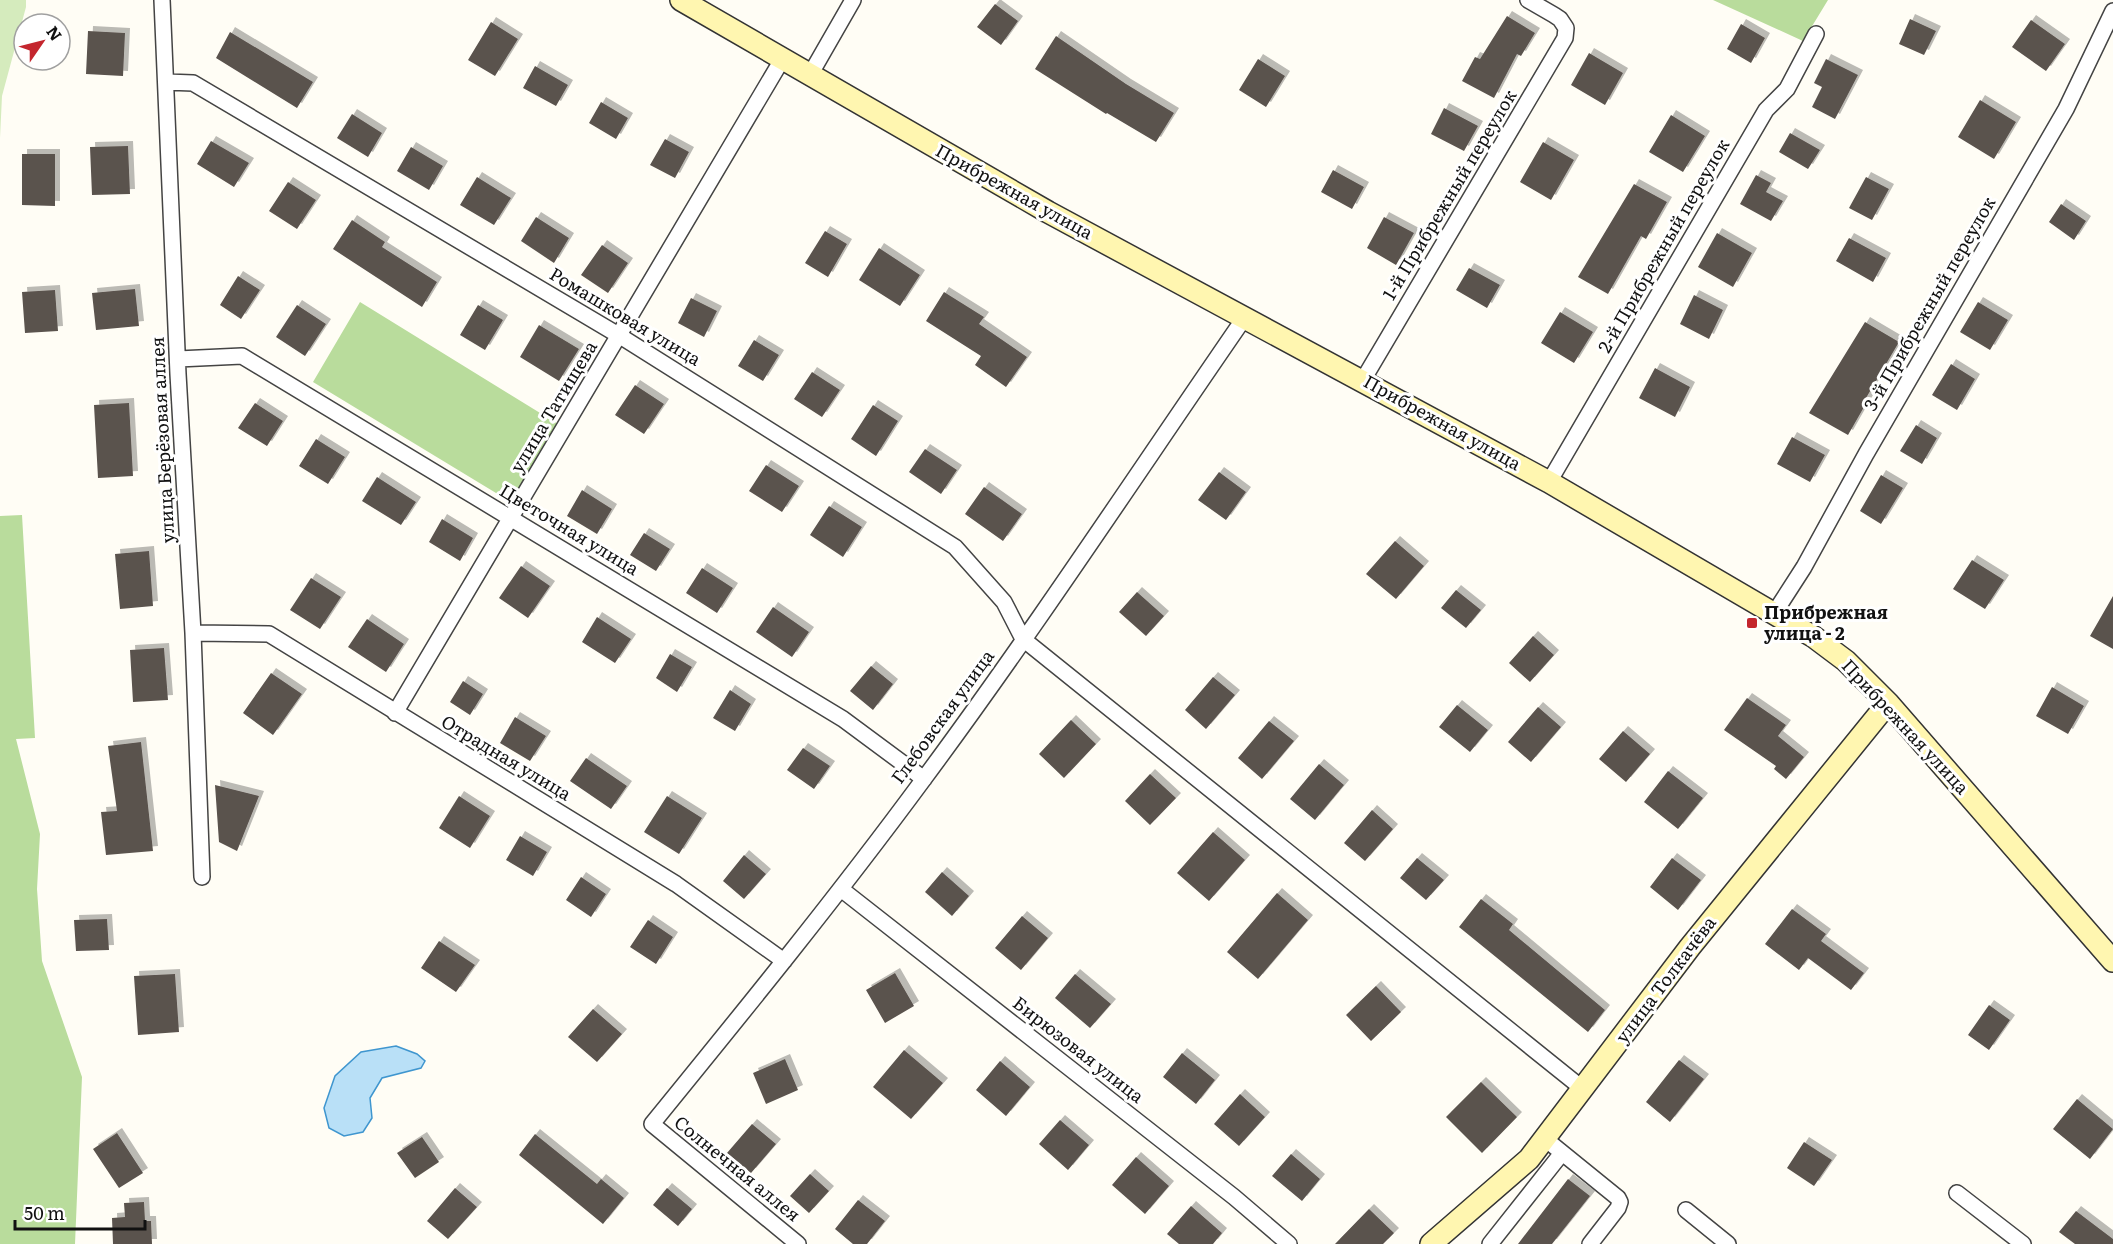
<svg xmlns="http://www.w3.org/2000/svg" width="2113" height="1244" viewBox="0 0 2113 1244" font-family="Literata,serif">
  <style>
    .green { fill: #d5ebbd }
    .forest { fill: #b9dc9c }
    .water { fill: #b9e0f7; stroke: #3f96cf; stroke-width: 1.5 }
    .building { fill: #5a524d; filter: url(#shadow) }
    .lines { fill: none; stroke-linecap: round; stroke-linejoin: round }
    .street-casing { stroke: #444; stroke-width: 18 }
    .secondary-casing { stroke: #333; stroke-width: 24 }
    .street { stroke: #fff; stroke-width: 15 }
    .secondary { stroke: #fff6b0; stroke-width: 21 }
    .poi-dot { fill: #c4262e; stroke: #fff; stroke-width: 2 }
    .labels { text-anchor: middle; stroke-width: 6; stroke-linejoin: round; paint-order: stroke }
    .street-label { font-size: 18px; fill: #111; stroke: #fff }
    .poi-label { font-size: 18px; font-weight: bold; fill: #111; stroke: #fff; text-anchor: start }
  </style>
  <defs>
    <filter id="shadow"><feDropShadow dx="5" dy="-5" stdDeviation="0" flood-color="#0004"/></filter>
  </defs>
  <rect width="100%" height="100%" fill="#fffdf5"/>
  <!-- green -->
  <path class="green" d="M 0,0 L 26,0 L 26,7 L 2,96 L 0,138 Z"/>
  <!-- forest -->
  <path class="forest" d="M 1713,0 L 1828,0 L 1803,41 Z
    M 360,302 L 558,424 L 511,502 L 313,382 Z
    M 22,515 L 35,738 L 16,739 L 40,834 L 37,889 L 42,961 L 82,1077 L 75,1244 L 0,1244 L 0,516 Z"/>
  <!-- water -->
  <path class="water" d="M 396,1046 L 417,1054 L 425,1061 L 421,1068 L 382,1078 L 370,1098 L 372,1118 L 363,1132 L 344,1136 L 329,1128 L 324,1108 L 335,1076 L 361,1052 Z"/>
  <!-- building -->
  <path class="building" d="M 995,4 L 1018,21 L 1001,45 L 977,27 Z
    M 1507,16 L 1535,33 L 1521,56 L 1517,54 L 1494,98 L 1462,81 L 1475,57 L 1480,59 Z
    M 1910,19 L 1936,31 L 1924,55 L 1899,44 Z
    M 2031,20 L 2065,44 L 2046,71 L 2012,47 Z
    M 491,22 L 518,39 L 495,76 L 468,60 Z
    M 1741,24 L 1765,38 L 1751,63 L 1727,49 Z
    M 88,31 L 125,33 L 123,76 L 86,74 Z
    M 230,32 L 313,82 L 297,108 L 216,58 Z
    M 1056,36 L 1126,84 L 1174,113 L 1156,142 L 1107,113 L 1106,114 L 1035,69 Z
    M 1589,53 L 1623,73 L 1605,105 L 1571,85 Z
    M 1258,59 L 1285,76 L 1266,107 L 1239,90 Z
    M 1826,59 L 1858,75 L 1835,119 L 1812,107 L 1822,87 L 1814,83 Z
    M 535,66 L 568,85 L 556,106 L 523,88 Z
    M 1980,100 L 2016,122 L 1994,159 L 1958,137 Z
    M 601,102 L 628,118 L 616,139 L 589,123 Z
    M 1444,108 L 1478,126 L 1464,151 L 1431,134 Z
    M 352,114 L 382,133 L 368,157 L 337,138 Z
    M 1671,115 L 1705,136 L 1683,172 L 1649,152 Z
    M 1790,133 L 1820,150 L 1808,169 L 1779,152 Z
    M 665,139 L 689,152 L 675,178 L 650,165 Z
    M 211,141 L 249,163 L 234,187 L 197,164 Z
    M 1543,142 L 1574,160 L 1551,200 L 1520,182 Z
    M 128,146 L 130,194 L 92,195 L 90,147 Z
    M 411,147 L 443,166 L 429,190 L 397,171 Z
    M 22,154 L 55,154 L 55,206 L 22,205 Z
    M 1333,170 L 1364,187 L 1352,209 L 1321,192 Z
    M 1756,175 L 1771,183 L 1766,192 L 1783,201 L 1771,221 L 1740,204 Z
    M 477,177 L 511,198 L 494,225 L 460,205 Z
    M 1866,177 L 1889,189 L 1872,220 L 1849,208 Z
    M 288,182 L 316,200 L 297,229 L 269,211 Z
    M 1634,184 L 1667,202 L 1646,239 L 1641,236 L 1608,294 L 1578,277 Z
    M 2061,204 L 2086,221 L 2074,240 L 2049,222 Z
    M 536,217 L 569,238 L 554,263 L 521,241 Z
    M 1384,217 L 1414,233 L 1396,265 L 1367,248 Z
    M 352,220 L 385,242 L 382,247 L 437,282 L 422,307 L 333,249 Z
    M 825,231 L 847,244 L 828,277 L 805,263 Z
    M 1717,233 L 1752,253 L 1733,287 L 1698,267 Z
    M 1849,238 L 1886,258 L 1873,282 L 1836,261 Z
    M 602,245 L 628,263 L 608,293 L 581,275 Z
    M 879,248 L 920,275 L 900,306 L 859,280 Z
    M 1469,268 L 1500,285 L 1487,308 L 1456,290 Z
    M 238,276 L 260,290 L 241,319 L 220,305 Z
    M 135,289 L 139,326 L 96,330 L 92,293 Z
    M 55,290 L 58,331 L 25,333 L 22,292 Z
    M 944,292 L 984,317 L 979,324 L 1027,357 L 1006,387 L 975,365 L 981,356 L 926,321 Z
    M 1694,295 L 1723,310 L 1709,339 L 1680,324 Z
    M 691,298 L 717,311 L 704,337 L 678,323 Z
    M 1978,302 L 2008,320 L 1990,350 L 1960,332 Z
    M 297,305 L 326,324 L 305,356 L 276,337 Z
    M 478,305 L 503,320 L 485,350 L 460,335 Z
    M 1560,312 L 1593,332 L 1574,363 L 1541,343 Z
    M 1865,322 L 1899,342 L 1866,398 L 1868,400 L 1848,435 L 1809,413 Z
    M 539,325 L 579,349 L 559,381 L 520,357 Z
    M 754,340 L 779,355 L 763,381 L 738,366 Z
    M 1951,364 L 1975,379 L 1957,410 L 1932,395 Z
    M 1655,368 L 1690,387 L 1675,417 L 1639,398 Z
    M 812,372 L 840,390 L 822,417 L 794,399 Z
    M 635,385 L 664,404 L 644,434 L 615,415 Z
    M 129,403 L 133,476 L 98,478 L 94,405 Z
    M 255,403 L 283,421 L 267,446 L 238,428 Z
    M 873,405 L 898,421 L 876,456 L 851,439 Z
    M 1916,425 L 1937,438 L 1922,464 L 1900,451 Z
    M 1792,437 L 1825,455 L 1810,482 L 1777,464 Z
    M 316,439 L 345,457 L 328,484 L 299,466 Z
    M 925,449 L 957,470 L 941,494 L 909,472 Z
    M 766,465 L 799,486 L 782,512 L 749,491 Z
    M 1219,472 L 1246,492 L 1226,520 L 1198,500 Z
    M 1881,475 L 1903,488 L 1881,524 L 1860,511 Z
    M 377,477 L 416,502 L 401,525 L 362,501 Z
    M 984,487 L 1022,514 L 1003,541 L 965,514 Z
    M 582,490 L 612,509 L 597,534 L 567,516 Z
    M 829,506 L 862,527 L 843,557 L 810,535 Z
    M 442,519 L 473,538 L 460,561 L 429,542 Z
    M 644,533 L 670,549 L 656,571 L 630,555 Z
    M 1395,541 L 1424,566 L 1396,599 L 1366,574 Z
    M 149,551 L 153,606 L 120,609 L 115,554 Z
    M 1972,560 L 2004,580 L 1985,609 L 1953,589 Z
    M 521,566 L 550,586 L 528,618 L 499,598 Z
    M 702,568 L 733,588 L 717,613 L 686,593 Z
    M 311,578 L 341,597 L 320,629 L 290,610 Z
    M 1456,590 L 1481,610 L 1466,628 L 1441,608 Z
    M 1137,592 L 1164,616 L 1146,636 L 1119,612 Z
    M 2113,596 L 2113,649 L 2090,636 Z
    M 773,607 L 809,632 L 792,657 L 756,632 Z
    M 597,617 L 631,639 L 615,663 L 582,642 Z
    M 367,619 L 404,644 L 386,672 L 348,647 Z
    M 1533,636 L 1554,655 L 1530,682 L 1509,663 Z
    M 164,648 L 168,700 L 133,702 L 130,650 Z
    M 670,654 L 692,667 L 677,692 L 656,678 Z
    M 871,666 L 893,684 L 873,710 L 850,691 Z
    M 271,673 L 302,694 L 273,735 L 243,713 Z
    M 1213,677 L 1235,695 L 1206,729 L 1185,710 Z
    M 463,681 L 483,694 L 470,715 L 450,702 Z
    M 2052,687 L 2084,706 L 2068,734 L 2036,716 Z
    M 730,690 L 751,704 L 735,731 L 713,718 Z
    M 1747,698 L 1786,725 L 1778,736 L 1804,757 L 1786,779 L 1774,769 L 1776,766 L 1724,730 Z
    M 1457,705 L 1488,730 L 1470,752 L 1439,727 Z
    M 1538,707 L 1561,727 L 1531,762 L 1508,742 Z
    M 515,717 L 546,736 L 530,761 L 500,743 Z
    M 1071,720 L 1096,744 L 1064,778 L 1039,754 Z
    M 1269,721 L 1294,741 L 1262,779 L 1238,758 Z
    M 1623,731 L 1650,754 L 1626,782 L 1599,759 Z
    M 141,742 L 153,851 L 106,855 L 101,812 L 117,811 L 108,746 Z
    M 803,748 L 830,766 L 814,789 L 787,770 Z
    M 586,758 L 627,786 L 611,809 L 570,781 Z
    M 1319,764 L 1344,785 L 1315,820 L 1290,799 Z
    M 1668,771 L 1703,798 L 1678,829 L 1644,802 Z
    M 1150,774 L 1176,798 L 1150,825 L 1125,801 Z
    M 215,785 L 259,796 L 237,851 L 219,842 Z
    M 459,796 L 490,816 L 470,848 L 439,828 Z
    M 667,796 L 702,818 L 679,854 L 644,832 Z
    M 1372,810 L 1393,829 L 1365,861 L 1344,843 Z
    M 1213,832 L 1245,860 L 1209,901 L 1177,873 Z
    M 520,836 L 547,852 L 533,876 L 506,860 Z
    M 744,855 L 766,874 L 744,899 L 723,881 Z
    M 1417,858 L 1444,880 L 1426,900 L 1400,878 Z
    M 1672,858 L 1701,880 L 1678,910 L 1650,887 Z
    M 942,872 L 969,896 L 952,916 L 925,892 Z
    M 581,877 L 606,894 L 591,917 L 566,900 Z
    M 1277,893 L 1308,920 L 1258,979 L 1227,952 Z
    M 1481,899 L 1513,924 L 1509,930 L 1605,1010 L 1588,1032 L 1459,927 Z
    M 1792,909 L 1826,934 L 1821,941 L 1864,973 L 1851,990 L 1808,958 L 1799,970 L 1765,944 Z
    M 1022,916 L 1048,938 L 1021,970 L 995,948 Z
    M 107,919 L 109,950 L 76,951 L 74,920 Z
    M 648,920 L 673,937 L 656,964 L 630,947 Z
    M 439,941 L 475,965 L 456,992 L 421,968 Z
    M 895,973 L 914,1006 L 885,1023 L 866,990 Z
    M 175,974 L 179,1032 L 138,1035 L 134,976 Z
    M 1075,974 L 1111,1004 L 1090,1028 L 1055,998 Z
    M 1376,986 L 1401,1012 L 1371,1041 L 1346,1015 Z
    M 1989,1005 L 2010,1020 L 1989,1050 L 1968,1035 Z
    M 593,1009 L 622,1034 L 597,1062 L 568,1037 Z
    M 904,1050 L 943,1083 L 911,1119 L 873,1087 Z
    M 1182,1053 L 1215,1080 L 1196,1104 L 1163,1077 Z
    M 785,1059 L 798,1090 L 766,1104 L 753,1073 Z
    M 1679,1060 L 1704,1079 L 1670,1122 L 1646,1102 Z
    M 1000,1061 L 1030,1087 L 1006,1116 L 976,1090 Z
    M 1481,1082 L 1517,1117 L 1482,1153 L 1446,1117 Z
    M 1240,1094 L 1265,1117 L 1239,1146 L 1214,1124 Z
    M 2077,1099 L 2113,1129 L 2090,1159 L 2053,1129 Z
    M 1060,1120 L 1089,1145 L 1068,1170 L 1039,1144 Z
    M 752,1124 L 776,1144 L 751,1173 L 727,1153 Z
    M 117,1133 L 143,1173 L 119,1188 L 93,1149 Z
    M 535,1134 L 597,1184 L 601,1179 L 624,1198 L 603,1224 L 519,1155 Z
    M 422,1137 L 439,1162 L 415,1178 L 397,1153 Z
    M 1804,1142 L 1832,1160 L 1814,1186 L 1787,1168 Z
    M 1291,1154 L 1320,1179 L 1302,1201 L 1272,1176 Z
    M 1136,1157 L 1169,1186 L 1145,1214 L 1112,1185 Z
    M 810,1174 L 829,1191 L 809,1213 L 790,1196 Z
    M 1568,1179 L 1590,1196 L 1552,1244 L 1518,1244 Z
    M 455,1188 L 477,1207 L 448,1239 L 427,1221 Z
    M 667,1188 L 692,1209 L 678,1226 L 653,1205 Z
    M 858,1200 L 885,1221 L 867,1244 L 853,1244 L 835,1229 Z
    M 144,1202 L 145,1221 L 151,1221 L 152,1244 L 113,1244 L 112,1218 L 125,1217 L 124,1203 Z
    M 1191,1206 L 1222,1233 L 1213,1244 L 1179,1244 L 1167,1234 Z
    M 1369,1209 L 1394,1233 L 1383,1244 L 1335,1244 Z
    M 2076,1211 L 2113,1239 L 2113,1244 L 2075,1244 L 2059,1232 Z"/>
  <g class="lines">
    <!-- street casing -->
    <g class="street-casing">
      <path id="street" d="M 162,0 L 178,374 L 193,633 L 202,877
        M 810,75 L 853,0
        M 167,82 L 193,83 L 620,336 L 955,547 L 1004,602 L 1023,639 L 1583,1089
        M 178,359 L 242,356 L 843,719 L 924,779
        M 1363,380 L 1565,38 L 1566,28 L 1560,19 L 1554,15 L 1528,0
        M 1549,482 L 1766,110 L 1787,89 L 1816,34
        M 1775,612 L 1804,567 L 1866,454 L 2066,109 L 2113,11
        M 193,633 L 269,634 L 676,884 L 784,961
        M 395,713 L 783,58
        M 841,889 L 1234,1197 L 1289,1244
        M 1544,1138 L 1618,1198 L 1620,1202 L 1618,1208 L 1590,1244
        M 1957,1193 L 2023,1244
        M 1686,1210 L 1728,1244
        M 798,1244 L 652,1124 C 744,1011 836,898 923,780 C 1035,629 1138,472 1245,317
        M 1490,1244 L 1562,1153"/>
    </g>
    <!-- secondary casing -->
    <g class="secondary-casing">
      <path id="secondary" d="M 681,0 L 1048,212 L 1549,482 L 1814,637 L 1846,661 L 1888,703 L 2113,961
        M 1431,1244 L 1529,1159 L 1690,947 L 1888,703"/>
    </g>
    <!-- street -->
    <use href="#street" class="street"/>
    <!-- secondary -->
    <use href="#secondary" class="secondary"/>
  </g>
  <!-- markers -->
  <rect class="poi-dot" x="1746" y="617" width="12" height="12" rx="3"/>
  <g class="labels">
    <!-- street labels -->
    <g class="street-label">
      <text transform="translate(1014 192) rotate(29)" y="6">Прибрежная улица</text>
      <text transform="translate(1450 195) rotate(-59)" y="6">1-й Прибрежный переулок</text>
      <text transform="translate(1664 246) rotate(-60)" y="6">2-й Прибрежный переулок</text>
      <text transform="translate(1930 304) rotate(-60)" y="6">3-й Прибрежный переулок</text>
      <text transform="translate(625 317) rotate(31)" y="6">Ромашковая улица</text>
      <text transform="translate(554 407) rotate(-59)" y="6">улица Татищева</text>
      <text transform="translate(1442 423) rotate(29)" y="6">Прибрежная улица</text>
      <text transform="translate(163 440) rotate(-93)" y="6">улица Берёзовая аллея</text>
      <text transform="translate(569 530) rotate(31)" y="6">Цветочная улица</text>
      <text transform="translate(943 717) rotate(-54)" y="6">Глебовская улица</text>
      <text transform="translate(1905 727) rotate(47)" y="6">Прибрежная улица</text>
      <text transform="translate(506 758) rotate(31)" y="6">Отрадная улица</text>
      <text transform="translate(1666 980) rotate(-53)" y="6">улица Толкачёва</text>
      <text transform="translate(1078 1050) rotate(38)" y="6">Бирюзовая улица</text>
      <text transform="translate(737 1169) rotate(39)" y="6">Солнечная аллея</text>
    </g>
    <!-- poi labels -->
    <g class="poi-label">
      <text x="1764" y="619">Прибрежная<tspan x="1764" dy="21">улица - 2</tspan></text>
    </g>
  </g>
  <!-- north arrow -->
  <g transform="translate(42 42) rotate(55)"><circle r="28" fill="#ffffff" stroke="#a0a0a0" stroke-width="1.5"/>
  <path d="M0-4.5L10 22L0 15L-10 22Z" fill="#c4262e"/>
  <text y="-9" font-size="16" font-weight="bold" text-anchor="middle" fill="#111111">N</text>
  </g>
  <!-- scale -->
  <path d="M15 1220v9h130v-9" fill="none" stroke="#111111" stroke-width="3"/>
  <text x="24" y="1220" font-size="18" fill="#111111" stroke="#ffffff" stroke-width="4.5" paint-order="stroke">50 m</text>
</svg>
